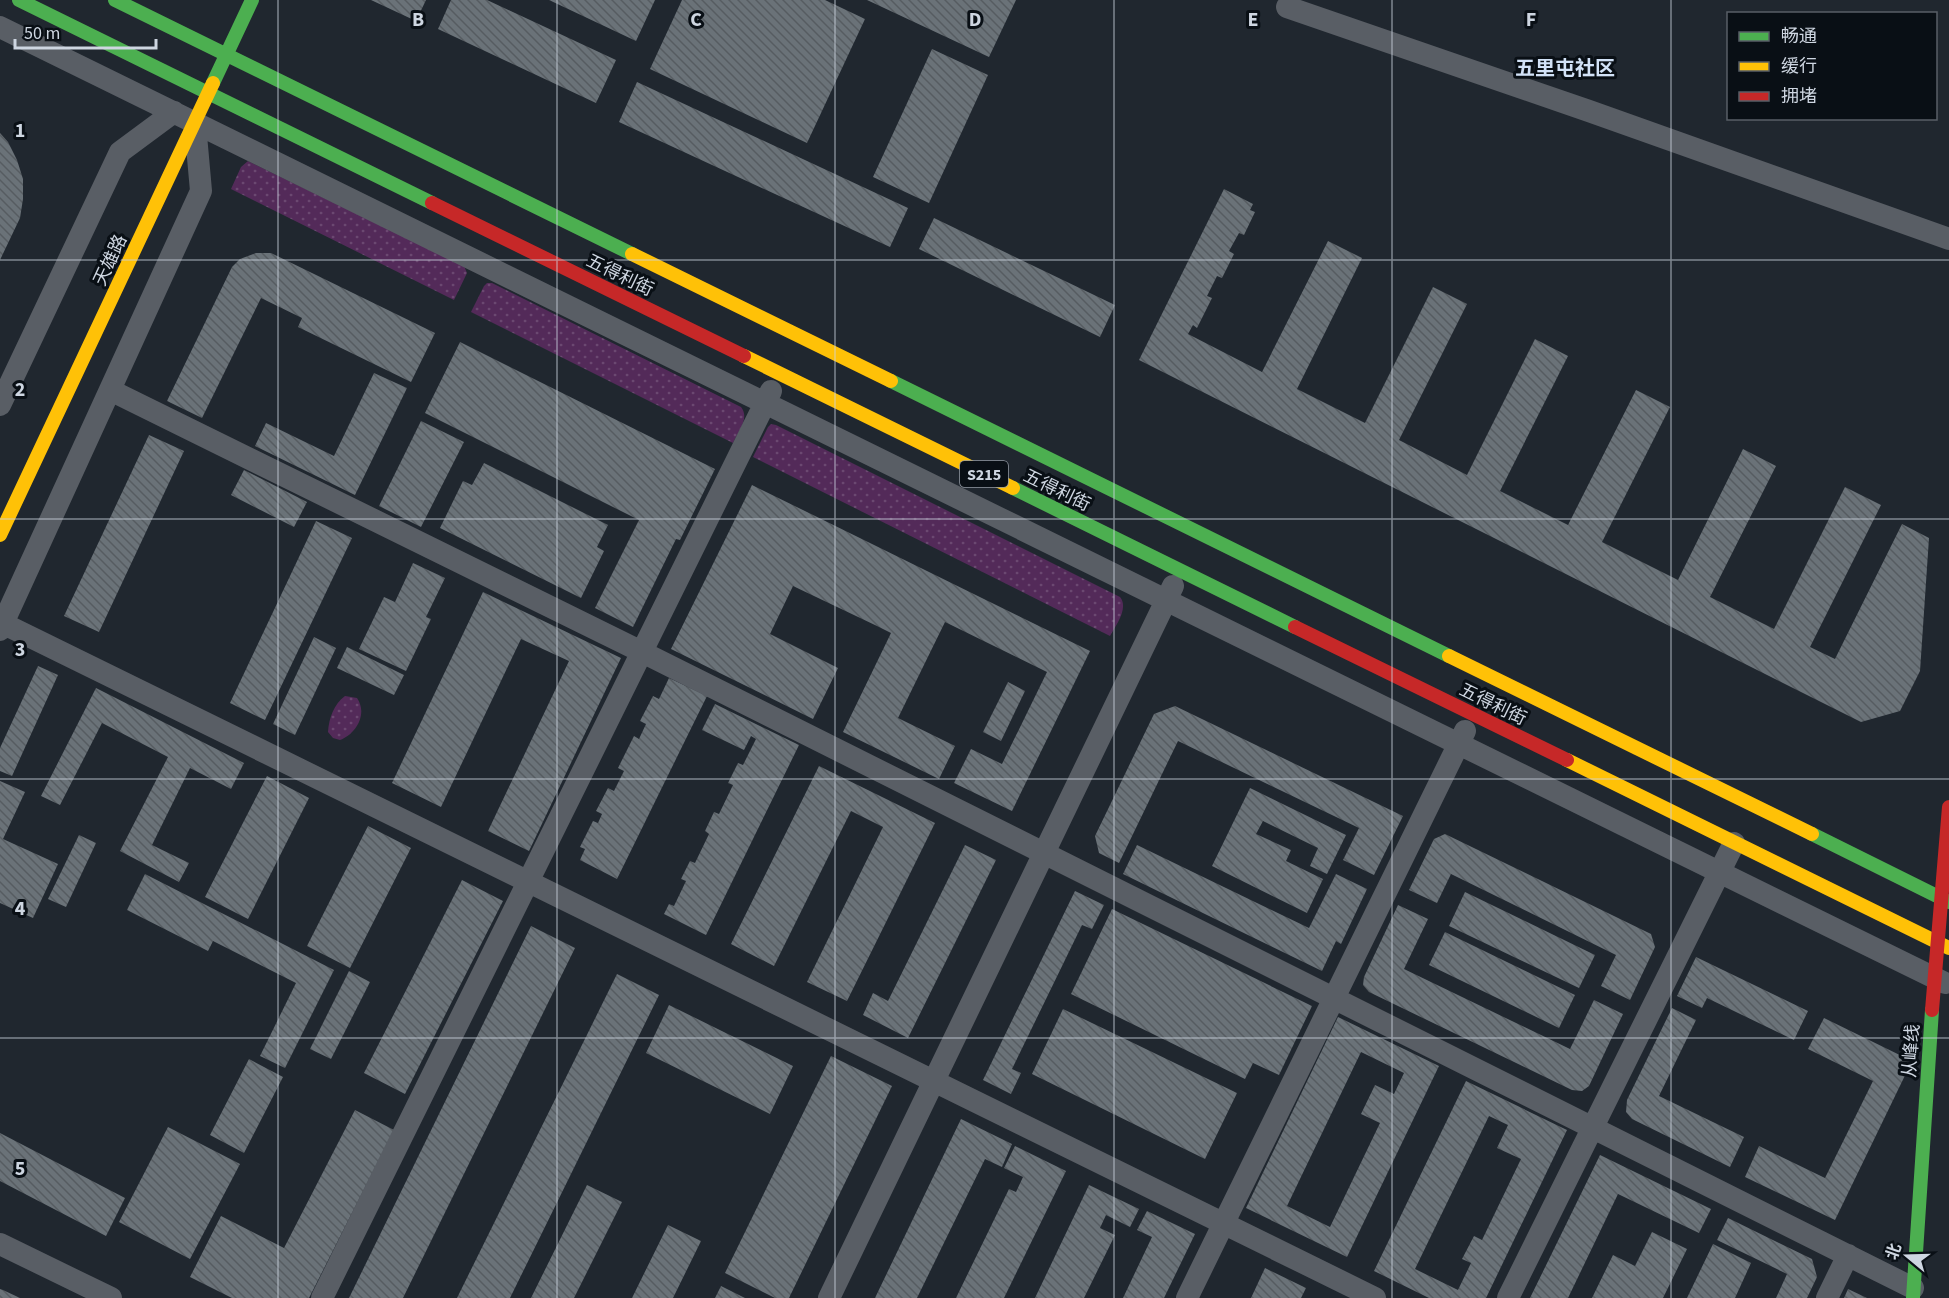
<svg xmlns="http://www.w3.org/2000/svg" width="1949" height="1298" viewBox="0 0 1949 1298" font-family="'Source Sans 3','Noto Sans SC',sans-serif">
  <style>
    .green { fill: url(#green-dots) }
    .building { fill: url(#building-back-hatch); fill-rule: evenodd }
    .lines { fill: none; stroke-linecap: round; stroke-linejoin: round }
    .street { stroke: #595e65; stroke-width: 22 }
    .fast { stroke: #4caf50; stroke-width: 14 }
    .slow { stroke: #ffc107; stroke-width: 14 }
    .jam { stroke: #c62828; stroke-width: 14 }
    .grid { fill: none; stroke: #ced6e1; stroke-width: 1.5; stroke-opacity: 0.55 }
    .labels { text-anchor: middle; stroke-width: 6; stroke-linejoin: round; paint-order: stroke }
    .shield { fill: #090f15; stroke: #939aa4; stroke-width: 1.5 }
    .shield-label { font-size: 16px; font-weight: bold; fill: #ced6e1 }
    .street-label { font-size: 18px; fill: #ced6e1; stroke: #090f15 }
    .neighbourhood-label { font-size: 20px; font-weight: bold; fill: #d2e2f7; stroke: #090f15 }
    .grid-label { font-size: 20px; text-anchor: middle; font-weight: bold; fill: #ced6e1; stroke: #090f15; stroke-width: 6; stroke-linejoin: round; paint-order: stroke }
  </style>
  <defs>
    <pattern id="green-dots" width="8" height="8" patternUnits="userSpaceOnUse" patternTransform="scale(1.5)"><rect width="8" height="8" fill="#532a59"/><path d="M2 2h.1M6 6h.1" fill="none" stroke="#6b4871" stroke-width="1.8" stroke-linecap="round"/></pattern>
    <pattern id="building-back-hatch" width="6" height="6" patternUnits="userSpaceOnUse" patternTransform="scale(1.5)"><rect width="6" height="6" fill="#6a7278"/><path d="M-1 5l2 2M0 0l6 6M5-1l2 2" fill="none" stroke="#565c61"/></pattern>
  </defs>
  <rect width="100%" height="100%" fill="#20272f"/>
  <!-- green -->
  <path class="green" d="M 248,161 L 464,266 L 467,273 L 454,300 L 231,189 L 241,167 Z
    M 487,283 L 492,283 L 741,407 C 750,418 738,432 733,443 L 471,312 L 484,286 Z
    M 771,424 L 776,425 L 1120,597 C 1129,608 1116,625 1110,636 L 753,457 L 768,427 Z
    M 345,696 L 357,698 C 368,714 356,734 340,740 L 333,738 L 328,732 C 329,718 334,704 345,696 Z"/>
  <!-- building -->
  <path class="building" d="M 371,0 L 426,0 L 416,21 Z
    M 451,0 L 487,0 L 616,60 L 596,103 L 438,29 Z
    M 549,0 L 655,0 L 636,41 Z
    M 682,0 L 825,0 L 865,19 L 807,143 L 650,69 Z
    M 867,0 L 1016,0 L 989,57 Z
    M 932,49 L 988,75 L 929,203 L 873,177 Z
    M 637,82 L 908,208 L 890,247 L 619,122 Z
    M 0,133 L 8,142 L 17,160 L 23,179 L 23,199 L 20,218 L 0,260 Z
    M 1224,189 L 1253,204 L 1250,210 L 1255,212 L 1244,235 L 1239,233 L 1229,251 L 1234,254 L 1222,278 L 1217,276 L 1207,296 L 1212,298 L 1197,328 L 1193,325 L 1188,334 L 1262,372 L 1328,241 L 1362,258 L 1297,389 L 1365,423 L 1433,287 L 1467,304 L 1399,440 L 1467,475 L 1535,339 L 1568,356 L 1500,491 L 1568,525 L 1636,390 L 1670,407 L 1602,542 L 1678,580 L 1743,449 L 1776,466 L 1710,597 L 1774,629 L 1845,487 L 1881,505 L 1810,647 L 1835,659 L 1902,524 L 1929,538 L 1920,671 L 1900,711 L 1861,722 L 1139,360 Z
    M 934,218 L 1115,305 L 1100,337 L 919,249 Z
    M 256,253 L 271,253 L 435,333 L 411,382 L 298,327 L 302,318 L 261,298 L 202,418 L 167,401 L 232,267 L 240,259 Z
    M 460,342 L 715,469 L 680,540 L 676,539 L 633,627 L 595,608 L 639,520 L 425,413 Z
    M 374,373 L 407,388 L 355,495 L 255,446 L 266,423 L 334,456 Z
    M 421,421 L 464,442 L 421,527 L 379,506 Z
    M 149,435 L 184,451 L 99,632 L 64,616 Z
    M 484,463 L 608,525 L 597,547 L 604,551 L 581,598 L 440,528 L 463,481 L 472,485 Z
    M 244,470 L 307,502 L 294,527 L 231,495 Z
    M 752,485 L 1090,651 L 1012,811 L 954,783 L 971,749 L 1002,764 L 1047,672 L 945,622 L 898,718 L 955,746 L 939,779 L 843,732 L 891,633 L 877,626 L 793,586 L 770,634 L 838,668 L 813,719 L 671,649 Z
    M 316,521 L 352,538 L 265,720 L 230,703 Z
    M 413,563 L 445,578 L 426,617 L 431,619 L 406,671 L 359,649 L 384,597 L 395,602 Z
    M 483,592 L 621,658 L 529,851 L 488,831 L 569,661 L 521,639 L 441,807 L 392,783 Z
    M 314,637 L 336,648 L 295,735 L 273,724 Z
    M 347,647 L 404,675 L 394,695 L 337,668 Z
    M 38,666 L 58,675 L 12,776 L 0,771 L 0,748 Z
    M 669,678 L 707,696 L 617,879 L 580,860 L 585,849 L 580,847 L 593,821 L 598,823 L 602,814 L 596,811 L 608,788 L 614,791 L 624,771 L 618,768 L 634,736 L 639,739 L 646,724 L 640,721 L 653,696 L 659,699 Z
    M 1008,682 L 1025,691 L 1001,741 L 983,732 Z
    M 96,688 L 244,763 L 231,789 L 190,768 L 152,845 L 189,863 L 179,882 L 120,851 L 168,757 L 102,723 L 60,805 L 41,796 Z
    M 715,704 L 799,745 L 706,935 L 664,914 L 669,904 L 674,906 L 686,881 L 681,879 L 690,861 L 695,863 L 709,834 L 705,831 L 714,812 L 719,814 L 733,785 L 728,783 L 738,763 L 743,765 L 756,739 L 751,736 L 744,750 L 702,730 Z
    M 1175,706 L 1403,816 L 1374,875 L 1343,860 L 1359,828 L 1178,741 L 1119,863 L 1099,853 L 1095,836 L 1154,714 Z
    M 819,766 L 935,823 L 847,1001 L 807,982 L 883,827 L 851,811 L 774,966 L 731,944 Z
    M 267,776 L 309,798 L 248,919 L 205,897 Z
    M 0,781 L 25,792 L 3,839 L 58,864 L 33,918 L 0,903 Z
    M 1250,788 L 1346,835 L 1327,874 L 1310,866 L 1318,848 L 1263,821 L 1256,834 L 1291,850 L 1286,861 L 1323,879 L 1307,913 L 1212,866 Z
    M 368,826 L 411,848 L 350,968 L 307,946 Z
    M 1445,834 L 1651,934 L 1655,947 L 1630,1000 L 1601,986 L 1616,955 L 1451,874 L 1437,903 L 1409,890 L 1434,839 Z
    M 79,835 L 96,843 L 66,907 L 48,899 Z
    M 965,845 L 996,860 L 908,1038 L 863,1015 L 873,993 L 888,1001 Z
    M 1137,845 L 1309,928 L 1336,874 L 1367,889 L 1341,944 L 1336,941 L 1322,971 L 1123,874 Z
    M 145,874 L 334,970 L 285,1068 L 260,1056 L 296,983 L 213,941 L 208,951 L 127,910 Z
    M 462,880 L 503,901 L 405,1094 L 364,1073 Z
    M 1075,891 L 1104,905 L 1092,929 L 1082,925 L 1012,1069 L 1021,1073 L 1011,1094 L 983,1080 Z
    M 1465,892 L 1595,955 L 1579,988 L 1449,926 Z
    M 1398,905 L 1428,919 L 1404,969 L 1570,1049 L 1594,1000 L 1623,1014 L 1589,1086 L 1582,1091 L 1572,1090 L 1369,992 L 1363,985 L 1364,977 Z
    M 1112,909 L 1312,1006 L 1279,1075 L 1253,1063 L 1245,1079 L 1071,994 Z
    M 531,926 L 575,948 L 403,1298 L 349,1298 Z
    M 1445,932 L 1575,995 L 1559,1028 L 1429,965 Z
    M 1696,957 L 1808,1011 L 1794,1040 L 1707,998 L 1702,1008 L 1677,996 Z
    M 349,971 L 370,982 L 331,1059 L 310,1049 Z
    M 617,974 L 659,995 L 510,1298 L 457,1298 Z
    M 669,1005 L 793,1066 L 770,1114 L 646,1053 Z
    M 1672,1008 L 1696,1020 L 1659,1096 L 1744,1137 L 1730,1167 L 1632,1119 L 1626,1112 L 1627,1100 Z
    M 1063,1009 L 1237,1093 L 1205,1159 L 1032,1074 Z
    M 1338,1017 L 1439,1066 L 1347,1257 L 1246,1208 ZM 1361,1052 L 1404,1073 L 1394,1094 L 1375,1085 L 1361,1114 L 1380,1123 L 1330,1227 L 1287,1206 Z
    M 1824,1018 L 1912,1061 L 1835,1220 L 1745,1177 L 1759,1146 L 1825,1178 L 1873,1081 L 1808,1049 Z
    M 831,1056 L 892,1086 L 789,1298 L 775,1298 L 725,1273 Z
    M 249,1059 L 283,1077 L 244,1153 L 210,1135 Z
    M 1466,1081 L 1567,1130 L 1486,1298 L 1429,1298 L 1374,1271 ZM 1489,1116 L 1508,1125 L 1497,1148 L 1521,1159 L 1482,1240 L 1474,1236 L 1462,1259 L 1471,1263 L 1458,1290 L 1415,1269 Z
    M 355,1110 L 394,1130 L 309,1298 L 232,1298 L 190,1277 L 221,1216 L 284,1248 Z
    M 961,1119 L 1012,1144 L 1002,1167 L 985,1159 L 917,1298 L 875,1298 Z
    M 168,1127 L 240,1164 L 190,1259 L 119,1222 Z
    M 0,1133 L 125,1198 L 106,1236 L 0,1181 Z
    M 1015,1146 L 1066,1171 L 1004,1298 L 956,1298 L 1009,1189 L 1016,1192 L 1023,1177 L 1004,1168 Z
    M 1600,1155 L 1711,1209 L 1699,1233 L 1618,1194 L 1568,1298 L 1530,1298 Z
    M 587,1185 L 622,1202 L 574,1298 L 531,1298 Z
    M 1089,1185 L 1139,1209 L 1130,1227 L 1106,1215 L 1100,1228 L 1115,1235 L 1084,1298 L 1035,1298 Z
    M 1147,1211 L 1195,1234 L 1164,1298 L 1123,1298 L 1152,1237 L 1137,1230 Z
    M 1728,1218 L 1812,1259 L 1817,1277 L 1807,1298 L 1776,1298 L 1787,1274 L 1717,1240 Z
    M 668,1225 L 701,1241 L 673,1298 L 632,1298 Z
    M 1652,1232 L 1687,1249 L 1663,1298 L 1592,1298 L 1613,1255 L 1635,1266 Z
    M 1713,1244 L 1751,1263 L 1735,1298 L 1687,1298 Z
    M 1265,1268 L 1306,1288 L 1301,1298 L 1251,1298 Z
    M 721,1286 L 745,1298 L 715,1298 Z
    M 0,1289 L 3,1290 L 20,1298 L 0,1298 Z
    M 1848,1289 L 1867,1298 L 1844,1298 Z"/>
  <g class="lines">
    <!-- street -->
    <path class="street" d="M 1287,7 L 1589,111 L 1949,239
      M 0,27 L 1945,983
      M 110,390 L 642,652 L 1913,1288
      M 0,405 L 120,152 L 174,112
      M 0,622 L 1375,1298
      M 0,630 L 201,191 L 195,124
      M 0,1244 L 111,1298
      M 322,1298 L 771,391
      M 829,1298 L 1173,586
      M 1187,1298 L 1465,731
      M 1508,1298 L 1734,843
      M 1827,1298 L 1848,1255"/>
    <!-- fast -->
    <path class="fast" d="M 19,0 L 432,203
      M 115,0 L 632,254
      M 213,83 L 252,0
      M 891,381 L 1449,656
      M 1013,488 L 1295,627
      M 1812,834 L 1949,902
      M 1913,1298 L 1932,1010"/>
    <!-- slow -->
    <path class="slow" d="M 632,254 L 891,381
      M 744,356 L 1013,488
      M 0,535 L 213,83
      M 1449,656 L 1812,834
      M 1567,760 L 1949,948"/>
    <!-- jam -->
    <path class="jam" d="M 432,203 L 744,356
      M 1295,627 L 1567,760
      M 1932,1010 L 1949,807"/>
  </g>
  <!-- grid -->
  <path class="grid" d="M 278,0 L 278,1298M 557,0 L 557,1298M 835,0 L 835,1298M 1114,0 L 1114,1298M 1392,0 L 1392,1298M 1671,0 L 1671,1298M 0,260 L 1949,260M 0,519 L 1949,519M 0,779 L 1949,779M 0,1038 L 1949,1038"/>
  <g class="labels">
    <!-- shield labels -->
    <rect class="shield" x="960" y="461" width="48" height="26" rx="4.5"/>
    <g class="shield-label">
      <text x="984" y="480">S215</text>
    </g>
    <!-- street labels -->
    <g class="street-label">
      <text transform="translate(110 260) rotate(-65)" y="6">天雄路</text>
      <text transform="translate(620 275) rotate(26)" y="6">五得利街</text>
      <text transform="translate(1057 490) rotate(26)" y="6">五得利街</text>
      <text transform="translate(1493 704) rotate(26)" y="6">五得利街</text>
      <text transform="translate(1911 1051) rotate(-86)" y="6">从峰线</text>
    </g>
    <!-- neighbourhood labels -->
    <g class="neighbourhood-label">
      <text x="1565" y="75">五里屯社区</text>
    </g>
  </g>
  <g class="grid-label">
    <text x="418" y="26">B</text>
    <text x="696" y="26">C</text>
    <text x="975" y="26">D</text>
    <text x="1253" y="26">E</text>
    <text x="1531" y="26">F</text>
    <text x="20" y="137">1</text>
    <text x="20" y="396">2</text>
    <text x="20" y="656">3</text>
    <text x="20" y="915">4</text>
    <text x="20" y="1175">5</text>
  </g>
  <!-- legend -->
  <rect x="1727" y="12" width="210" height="108" fill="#090f15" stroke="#585f67" stroke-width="1.5"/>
  <rect x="1739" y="32" width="30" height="9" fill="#4caf50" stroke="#585f67" stroke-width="1.5"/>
  <text x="1781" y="42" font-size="18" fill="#ced6e1">畅通</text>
  <rect x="1739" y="62" width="30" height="9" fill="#ffc107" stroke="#585f67" stroke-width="1.5"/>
  <text x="1781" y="72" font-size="18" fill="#ced6e1">缓行</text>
  <rect x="1739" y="92" width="30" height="9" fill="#c62828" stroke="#585f67" stroke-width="1.5"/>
  <text x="1781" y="102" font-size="18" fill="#ced6e1">拥堵</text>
  <!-- north arrow -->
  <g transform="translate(1907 1256) rotate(289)" stroke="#090f15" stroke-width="4.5" paint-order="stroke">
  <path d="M0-4.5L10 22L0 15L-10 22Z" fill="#ced6e1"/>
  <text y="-9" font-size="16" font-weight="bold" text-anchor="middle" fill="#ced6e1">北</text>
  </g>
  <!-- scale -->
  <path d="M15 39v9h141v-9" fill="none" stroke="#ced6e1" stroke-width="3"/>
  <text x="24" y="39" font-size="18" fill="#ced6e1" stroke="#090f15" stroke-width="4.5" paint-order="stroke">50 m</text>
</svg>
